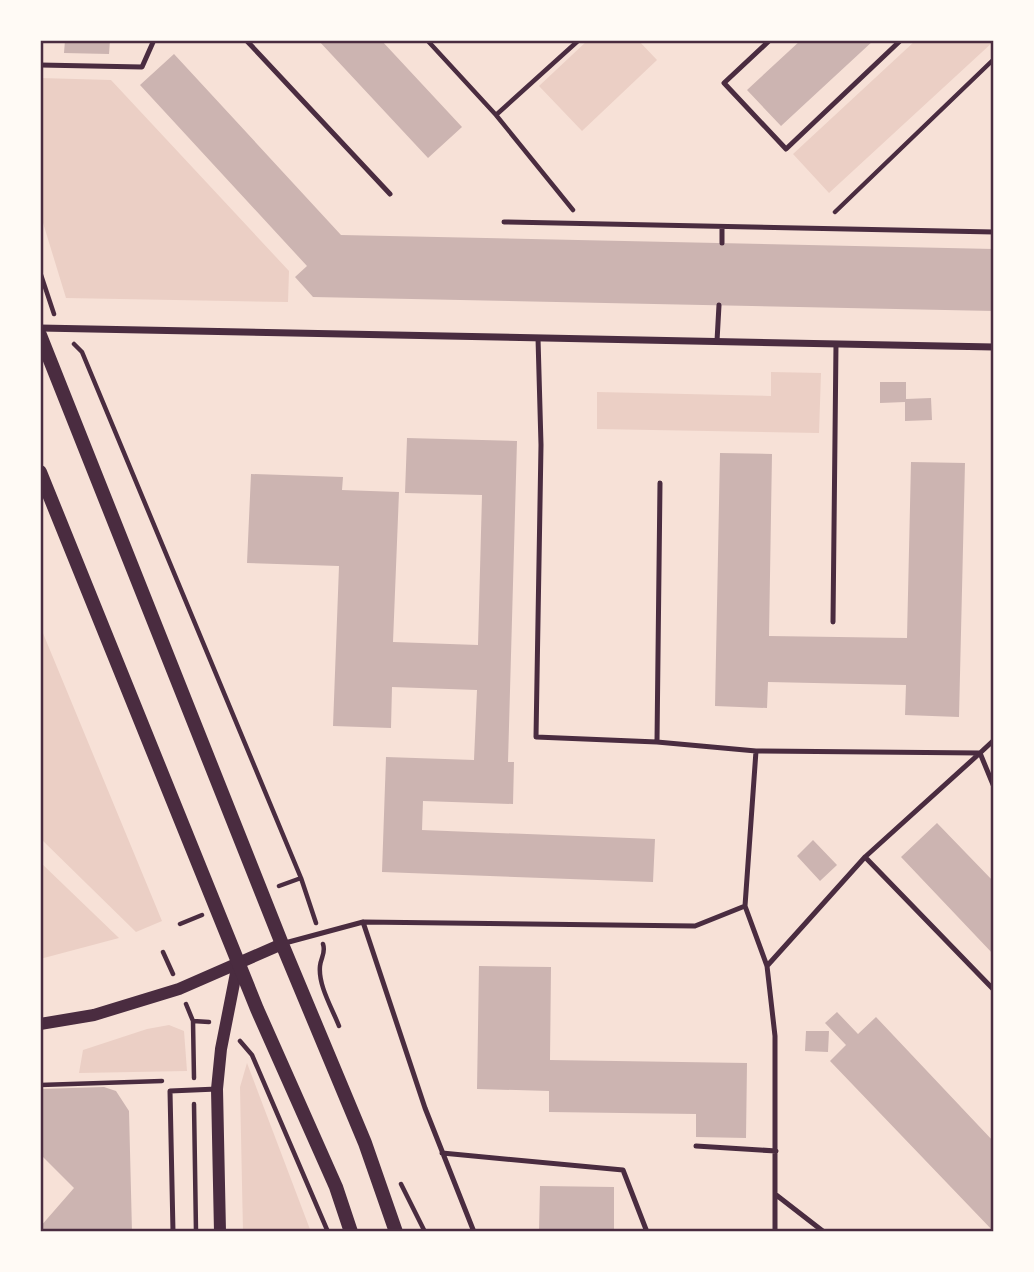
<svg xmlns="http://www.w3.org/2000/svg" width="1034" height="1272" viewBox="0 0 1034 1272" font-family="'Fira Sans Condensed',sans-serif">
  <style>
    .green { fill: #ebcfc5 }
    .building { fill: #ccb4b1 }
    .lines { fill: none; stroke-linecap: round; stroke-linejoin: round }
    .path { stroke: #4a2c40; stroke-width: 4.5 }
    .service { stroke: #4a2c40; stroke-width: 5 }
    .minor { stroke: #4a2c40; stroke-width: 7 }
    .tertiary { stroke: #4a2c40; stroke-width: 12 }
    .secondary { stroke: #4a2c40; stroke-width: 14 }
    .neatline { fill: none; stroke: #4a2c40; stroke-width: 2.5 }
  </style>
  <rect width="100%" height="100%" fill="#f7e1d7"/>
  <!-- green -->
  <path class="green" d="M 588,40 L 638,40 L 657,60 L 582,131 L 539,86 Z
    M 916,40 L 994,41 L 829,193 L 793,154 Z
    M 40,78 L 111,80 L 289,271 L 288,302 L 66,298 L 40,213 Z
    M 771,372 L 821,373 L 819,433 L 597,429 L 597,392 L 771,396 Z
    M 40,626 L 162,921 L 136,932 L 40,838 Z
    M 40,862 L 119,938 L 40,959 Z
    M 169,1025 L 184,1031 L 187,1071 L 79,1073 L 83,1050 L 147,1029 Z
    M 247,1063 L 311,1232 L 243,1232 L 240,1087 Z"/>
  <!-- building -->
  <path class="building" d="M 65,40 L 110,40 L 109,54 L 64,53 Z
    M 318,40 L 381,40 L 462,127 L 428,158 Z
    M 801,40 L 874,40 L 781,126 L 747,90 Z
    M 174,54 L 341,235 L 994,249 L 994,311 L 313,297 L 295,277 L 307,266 L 140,85 Z
    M 880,382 L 906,382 L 906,399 L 931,398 L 932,420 L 905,421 L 905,402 L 880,403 Z
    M 407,438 L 517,441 L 508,762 L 514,762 L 513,804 L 423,801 L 422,830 L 655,839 L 653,882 L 382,872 L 386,757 L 474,760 L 477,690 L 392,687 L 391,728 L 333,726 L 339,566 L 247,563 L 251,474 L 343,477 L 342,490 L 399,492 L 393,642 L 478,645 L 482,495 L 405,493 Z
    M 720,453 L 772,454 L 769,636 L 907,638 L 911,462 L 965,463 L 959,717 L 905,715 L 906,685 L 768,682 L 767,708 L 715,706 Z
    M 937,823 L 994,882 L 994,955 L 901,857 Z
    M 813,840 L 837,865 L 820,881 L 797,856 Z
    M 479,966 L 551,967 L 550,1060 L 747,1063 L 746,1138 L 696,1137 L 696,1114 L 549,1112 L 549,1091 L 477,1089 Z
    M 837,1012 L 858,1034 L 876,1017 L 994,1142 L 994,1232 L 830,1061 L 846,1045 L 825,1023 Z
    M 806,1031 L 829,1031 L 828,1052 L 805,1051 Z
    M 104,1087 L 116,1091 L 129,1111 L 132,1232 L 40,1232 L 40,1227 L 74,1188 L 40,1154 L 40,1089 Z
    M 540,1186 L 614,1187 L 614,1232 L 539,1232 Z"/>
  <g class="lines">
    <!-- path -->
    <path class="path" d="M 427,40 L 496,115 L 573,210
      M 496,115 L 579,40
      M 835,212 L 994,59
      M 40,272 L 54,314
      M 74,344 L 82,352 L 301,878 L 316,923
      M 279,886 L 301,878
      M 180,924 L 202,915
      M 323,944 C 326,953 321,957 320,966 C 318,985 332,1008 339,1026
      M 163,952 L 173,974
      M 186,1004 L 193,1021 L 194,1078
      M 193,1021 L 209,1022
      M 240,1041 L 252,1055 L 328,1232
      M 40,1085 L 162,1081
      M 194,1104 L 196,1232
      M 401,1184 L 425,1232"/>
    <!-- service -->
    <path class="service" d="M 246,40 L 390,194
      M 770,40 L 724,83 L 786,149 L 901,40
      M 40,65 L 142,67 L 154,40
      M 504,222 L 994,232
      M 722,243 L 722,228
      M 538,338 L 541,445 L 536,737 L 657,742 L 756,751 L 980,753 L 994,740
      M 717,341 L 719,305
      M 833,622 L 836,344
      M 657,742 L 660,483
      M 994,787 L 980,753 L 865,857 L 994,990
      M 745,906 L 767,966 L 775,1036 L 775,1194
      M 363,922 L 425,1108 L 474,1232
      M 285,943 L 363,922 L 695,926 L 745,906 L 756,751
      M 767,966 L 865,857
      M 696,1146 L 776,1151
      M 442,1153 L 623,1170 L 647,1232
      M 173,1232 L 170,1091 L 217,1089
      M 775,1232 L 775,1194 L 824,1232"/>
    <!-- minor -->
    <path class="minor" d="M 40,328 L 994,347"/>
    <!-- tertiary -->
    <path class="tertiary" d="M 40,1024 L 94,1015 L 179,989 L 282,944
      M 220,1232 L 217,1089 L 221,1049 L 238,963"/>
    <!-- secondary -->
    <path class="secondary" d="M 40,335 L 282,944 L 365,1143 L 396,1232
      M 40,472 L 257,1009 L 336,1187 L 351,1232"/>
  </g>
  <!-- border -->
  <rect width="1034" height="1272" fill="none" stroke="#fffaf5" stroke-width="84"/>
  <rect x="42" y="42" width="950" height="1188" class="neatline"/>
</svg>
